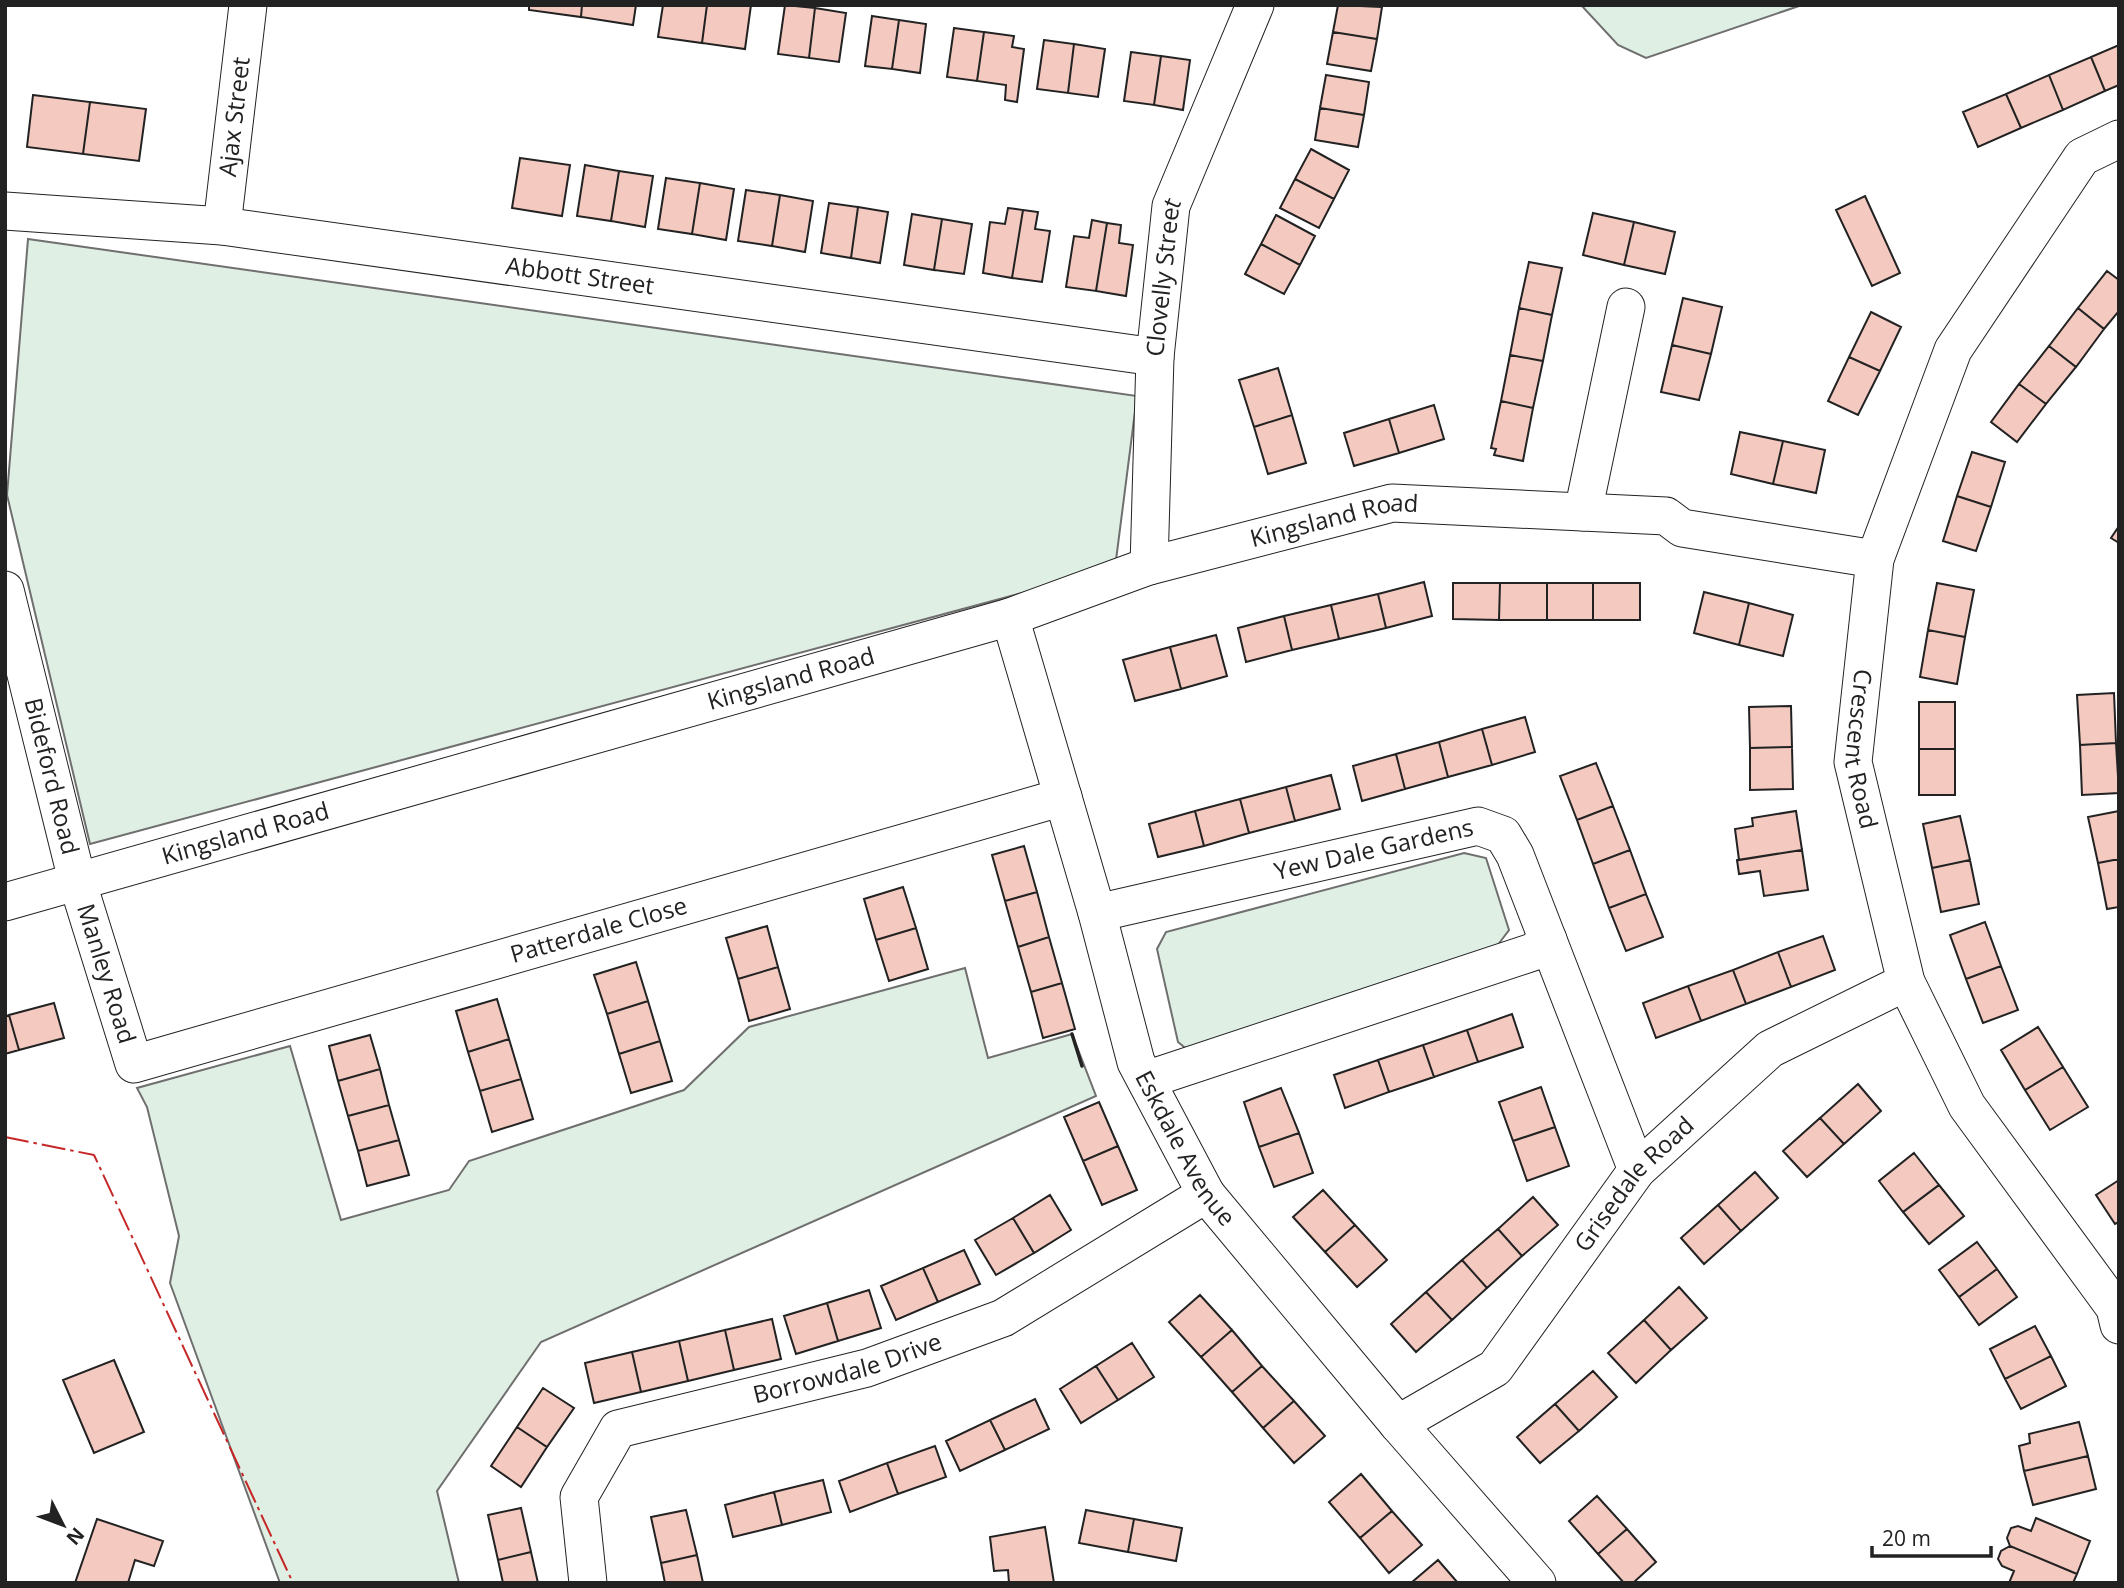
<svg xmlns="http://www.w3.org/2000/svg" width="2124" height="1588" viewBox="0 0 2124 1588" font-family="'Open Sans',sans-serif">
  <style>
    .green { fill: #e0efe3; stroke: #6f6f6f; stroke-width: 2 }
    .building { fill: #f3c9c0; stroke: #222; stroke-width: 2 }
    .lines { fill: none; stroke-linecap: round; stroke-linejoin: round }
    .street-casing { stroke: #222; stroke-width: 39 }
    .street { stroke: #fff; stroke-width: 37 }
    .wall { stroke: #222; stroke-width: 3.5 }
    .power { stroke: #c62828; stroke-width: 2; stroke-dasharray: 24 5 3.5 5; stroke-linecap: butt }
    .labels { text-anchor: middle; stroke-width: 5; stroke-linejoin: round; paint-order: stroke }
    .street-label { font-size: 24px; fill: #222; stroke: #fff }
  </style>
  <rect width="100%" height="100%" fill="#fff"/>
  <!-- green -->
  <path class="green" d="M 1581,5 L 1802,5 L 1646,58 L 1618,45 Z
    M 28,239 L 1137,396 L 1115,568 L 90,844 L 7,495 Z
    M 1464,853 L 1486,858 L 1509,930 L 1497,946 L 1189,1051 L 1178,1042 L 1157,949 L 1166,932 Z
    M 965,968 L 988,1058 L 1072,1034 L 1096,1096 L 541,1342 L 437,1491 L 459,1583 L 280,1583 L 170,1283 L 179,1236 L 147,1107 L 137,1088 L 290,1046 L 341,1220 L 449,1190 L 469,1161 L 684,1090 L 749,1027 Z"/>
  <!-- building -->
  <path class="building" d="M 529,5 L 582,5 L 581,17 L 529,10 Z
    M 582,5 L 636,5 L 633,25 L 581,17 Z
    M 663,5 L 707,5 L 702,43 L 658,37 Z
    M 707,5 L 751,5 L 745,49 L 702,43 Z
    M 785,5 L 815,8 L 809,58 L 778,54 Z
    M 1338,5 L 1382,7 L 1377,39 L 1333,32 Z
    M 815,8 L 846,13 L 839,62 L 809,58 Z
    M 872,16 L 899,20 L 892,69 L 865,66 Z
    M 899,20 L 926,24 L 920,73 L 892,69 Z
    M 954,28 L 984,32 L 977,81 L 947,77 Z
    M 984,32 L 1014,36 L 1012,47 L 1024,49 L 1017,102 L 1005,100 L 1006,85 L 977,81 Z
    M 1333,32 L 1377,39 L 1371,71 L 1327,64 Z
    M 1044,40 L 1074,44 L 1068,93 L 1037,89 Z
    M 1074,44 L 1105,49 L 1098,97 L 1068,93 Z
    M 2119,45 L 2119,85 L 2105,91 L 2091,57 Z
    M 1131,52 L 1161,56 L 1154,105 L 1124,101 Z
    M 1161,56 L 1190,60 L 1183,110 L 1154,105 Z
    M 2091,57 L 2105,91 L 2063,110 L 2049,75 Z
    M 1326,75 L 1369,82 L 1364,115 L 1320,108 Z
    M 2049,75 L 2063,110 L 2021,128 L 2006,94 Z
    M 2006,94 L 2021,128 L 1978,147 L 1963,112 Z
    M 33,95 L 90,102 L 83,154 L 27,147 Z
    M 90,102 L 146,109 L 139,161 L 83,154 Z
    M 1320,108 L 1364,115 L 1358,147 L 1315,140 Z
    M 1311,149 L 1349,170 L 1334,199 L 1295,179 Z
    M 520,158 L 570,165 L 562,216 L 512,208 Z
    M 585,165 L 619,171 L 611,221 L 577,216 Z
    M 619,171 L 653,176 L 645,227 L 611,221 Z
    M 666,178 L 700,183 L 692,234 L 658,229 Z
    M 1295,179 L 1334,199 L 1319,228 L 1280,208 Z
    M 700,183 L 734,189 L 726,240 L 692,234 Z
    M 746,190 L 780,195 L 772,246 L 738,241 Z
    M 780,195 L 813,201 L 805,252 L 772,246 Z
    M 1865,196 L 1900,273 L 1872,286 L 1836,210 Z
    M 829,203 L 858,207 L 851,258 L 821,253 Z
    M 858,207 L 888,212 L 880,263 L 851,258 Z
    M 1008,208 L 1023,210 L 1012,278 L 983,273 L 990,222 L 1005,224 Z
    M 1023,210 L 1038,212 L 1035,229 L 1050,231 L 1042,282 L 1012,278 Z
    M 1593,213 L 1634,222 L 1624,265 L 1583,255 Z
    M 912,214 L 942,219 L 934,270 L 904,265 Z
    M 1276,215 L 1315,236 L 1300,265 L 1261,244 Z
    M 942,219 L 972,224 L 964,274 L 934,270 Z
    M 1092,220 L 1107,223 L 1096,291 L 1066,287 L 1074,236 L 1089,238 Z
    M 1634,222 L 1675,232 L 1665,274 L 1624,265 Z
    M 1107,223 L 1121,225 L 1119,243 L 1133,245 L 1126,296 L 1096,291 Z
    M 1261,244 L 1300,265 L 1284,294 L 1245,274 Z
    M 1529,262 L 1562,268 L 1552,315 L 1519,308 Z
    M 2107,271 L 2119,280 L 2119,311 L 2104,329 L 2078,308 Z
    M 1683,298 L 1722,307 L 1711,354 L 1672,345 Z
    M 1519,308 L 1552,315 L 1543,361 L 1510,355 Z
    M 2078,308 L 2104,329 L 2076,367 L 2049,346 Z
    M 1871,312 L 1901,327 L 1880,371 L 1849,357 Z
    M 1672,345 L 1711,354 L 1699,400 L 1661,392 Z
    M 2049,346 L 2076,367 L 2046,404 L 2019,384 Z
    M 1510,355 L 1543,361 L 1533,408 L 1501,401 Z
    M 1849,357 L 1880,371 L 1858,415 L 1828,401 Z
    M 1278,368 L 1292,415 L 1254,427 L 1239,380 Z
    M 2019,384 L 2046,404 L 2017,442 L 1991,422 Z
    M 1501,401 L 1533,408 L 1523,461 L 1494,455 L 1496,449 L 1491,448 Z
    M 1434,405 L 1444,439 L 1399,453 L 1389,419 Z
    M 1292,415 L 1306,463 L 1268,474 L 1254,427 Z
    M 1389,419 L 1399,453 L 1354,466 L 1344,433 Z
    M 1740,432 L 1783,441 L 1773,484 L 1731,474 Z
    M 1783,441 L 1825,450 L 1816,493 L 1773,484 Z
    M 1972,452 L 2005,462 L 1991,507 L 1957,496 Z
    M 1957,496 L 1991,507 L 1976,551 L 1943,541 Z
    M 2119,526 L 2119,543 L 2111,538 Z
    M 1424,582 L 1432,616 L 1386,628 L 1378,594 Z
    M 1453,583 L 1500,583 L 1499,620 L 1453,619 Z
    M 1500,583 L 1547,583 L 1547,620 L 1499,620 Z
    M 1547,583 L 1593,583 L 1593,620 L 1547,620 Z
    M 1593,583 L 1640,583 L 1640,620 L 1593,620 Z
    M 1937,583 L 1974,590 L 1965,637 L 1928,630 Z
    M 1704,592 L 1749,603 L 1739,645 L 1694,633 Z
    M 1378,594 L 1386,628 L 1339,639 L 1331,605 Z
    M 1749,603 L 1793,615 L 1783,656 L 1739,645 Z
    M 1331,605 L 1339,639 L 1292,650 L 1284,616 Z
    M 1284,616 L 1292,650 L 1246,662 L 1238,628 Z
    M 1928,630 L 1965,637 L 1957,684 L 1920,677 Z
    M 1216,635 L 1227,676 L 1181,689 L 1170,647 Z
    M 1170,647 L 1181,689 L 1135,701 L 1123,660 Z
    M 2114,693 L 2116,743 L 2080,745 L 2077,695 Z
    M 1919,702 L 1955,702 L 1955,749 L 1919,749 Z
    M 1791,706 L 1792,747 L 1750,748 L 1749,707 Z
    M 1525,717 L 1535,752 L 1492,765 L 1482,729 Z
    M 1482,729 L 1492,765 L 1448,777 L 1439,742 Z
    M 1439,742 L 1448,777 L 1405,789 L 1396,754 Z
    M 2116,743 L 2119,793 L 2082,795 L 2080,745 Z
    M 1792,747 L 1793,789 L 1750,790 L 1750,748 Z
    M 1919,749 L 1955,749 L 1955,795 L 1919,795 Z
    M 1396,754 L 1405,789 L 1362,801 L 1353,766 Z
    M 1596,763 L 1613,806 L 1577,820 L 1560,776 Z
    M 1331,775 L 1340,809 L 1295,821 L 1286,787 Z
    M 1286,787 L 1295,821 L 1249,833 L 1240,799 Z
    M 1240,799 L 1249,833 L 1204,846 L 1195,811 Z
    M 1613,806 L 1630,850 L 1593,864 L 1577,820 Z
    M 1195,811 L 1204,846 L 1158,857 L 1149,824 Z
    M 1796,811 L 1802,850 L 1739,860 L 1735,829 L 1753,826 L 1752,818 Z
    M 2119,811 L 2119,859 L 2098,863 L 2088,817 Z
    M 1960,816 L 1970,860 L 1932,868 L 1923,824 Z
    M 1024,846 L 1037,892 L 1005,901 L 992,855 Z
    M 1630,850 L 1646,894 L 1609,908 L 1593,864 Z
    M 1802,850 L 1808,890 L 1764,896 L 1760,871 L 1739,874 L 1737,860 Z
    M 2119,859 L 2119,907 L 2107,909 L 2098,863 Z
    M 1970,860 L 1979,904 L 1941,912 L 1932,868 Z
    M 903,887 L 916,928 L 876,940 L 864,899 Z
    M 1037,892 L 1049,937 L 1018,947 L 1005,901 Z
    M 1646,894 L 1663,937 L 1626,951 L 1609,908 Z
    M 1985,922 L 2001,966 L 1966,979 L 1950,935 Z
    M 767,926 L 778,967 L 738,979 L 726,938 Z
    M 916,928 L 928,969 L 889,981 L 876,940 Z
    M 1823,936 L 1835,970 L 1791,987 L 1778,952 Z
    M 1049,937 L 1062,983 L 1031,992 L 1018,947 Z
    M 1778,952 L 1791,987 L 1746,1004 L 1733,970 Z
    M 636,962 L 648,1001 L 607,1014 L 594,975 Z
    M 2001,966 L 2018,1010 L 1983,1023 L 1966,979 Z
    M 778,967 L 790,1009 L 749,1021 L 738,979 Z
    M 1733,970 L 1746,1004 L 1701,1021 L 1688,986 Z
    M 1062,983 L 1075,1029 L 1043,1038 L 1031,992 Z
    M 1688,986 L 1701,1021 L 1656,1038 L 1643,1003 Z
    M 497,999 L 509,1039 L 468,1052 L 456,1011 Z
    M 648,1001 L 660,1041 L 619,1054 L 607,1014 Z
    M 54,1003 L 64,1038 L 19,1050 L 9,1015 Z
    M 1512,1014 L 1523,1047 L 1478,1062 L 1467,1030 Z
    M 9,1015 L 19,1050 L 5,1054 L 5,1017 Z
    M 2038,1027 L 2063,1067 L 2025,1090 L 2001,1050 Z
    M 1467,1030 L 1478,1062 L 1434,1077 L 1423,1045 Z
    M 370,1035 L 380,1069 L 338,1081 L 329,1046 Z
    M 509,1039 L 521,1079 L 480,1091 L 468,1052 Z
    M 660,1041 L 672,1081 L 631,1093 L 619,1054 Z
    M 1423,1045 L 1434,1077 L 1389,1092 L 1378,1060 Z
    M 1378,1060 L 1389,1092 L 1345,1108 L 1334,1075 Z
    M 2063,1067 L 2088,1107 L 2050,1130 L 2025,1090 Z
    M 380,1069 L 389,1105 L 348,1116 L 338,1081 Z
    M 521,1079 L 533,1119 L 492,1132 L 480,1091 Z
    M 1858,1084 L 1881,1111 L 1844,1144 L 1820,1118 Z
    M 1541,1087 L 1555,1127 L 1513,1141 L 1499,1102 Z
    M 1281,1088 L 1299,1133 L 1259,1147 L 1244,1102 Z
    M 1099,1102 L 1118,1146 L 1083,1161 L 1064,1117 Z
    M 389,1105 L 399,1140 L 358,1151 L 348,1116 Z
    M 1820,1118 L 1844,1144 L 1807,1177 L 1783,1151 Z
    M 1555,1127 L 1569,1166 L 1527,1181 L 1513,1141 Z
    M 1299,1133 L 1313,1173 L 1274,1187 L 1259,1147 Z
    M 399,1140 L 409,1175 L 367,1186 L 358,1151 Z
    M 1118,1146 L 1137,1190 L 1102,1205 L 1083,1161 Z
    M 1914,1153 L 1939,1185 L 1903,1212 L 1879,1181 Z
    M 1755,1172 L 1778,1198 L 1741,1231 L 1718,1205 Z
    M 2119,1180 L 2119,1222 L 2115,1224 L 2096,1195 Z
    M 1939,1185 L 1964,1216 L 1929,1244 L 1903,1212 Z
    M 1323,1190 L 1355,1225 L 1325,1252 L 1293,1217 Z
    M 1050,1195 L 1071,1230 L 1034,1253 L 1013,1218 Z
    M 1533,1197 L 1558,1225 L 1522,1256 L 1498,1229 Z
    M 1718,1205 L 1741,1231 L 1704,1264 L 1681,1238 Z
    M 1013,1218 L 1034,1253 L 996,1275 L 975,1240 Z
    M 1355,1225 L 1387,1260 L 1357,1287 L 1325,1252 Z
    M 1498,1229 L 1522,1256 L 1487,1288 L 1462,1260 Z
    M 1977,1242 L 1997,1269 L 1959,1297 L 1939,1270 Z
    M 964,1250 L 980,1284 L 938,1302 L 923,1268 Z
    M 1462,1260 L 1487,1288 L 1452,1320 L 1426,1292 Z
    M 923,1268 L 938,1302 L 896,1320 L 881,1286 Z
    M 1997,1269 L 2017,1297 L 1979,1325 L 1959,1297 Z
    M 1679,1287 L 1707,1318 L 1671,1350 L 1644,1320 Z
    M 869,1290 L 881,1328 L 838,1341 L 827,1303 Z
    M 1426,1292 L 1452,1320 L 1416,1352 L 1391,1324 Z
    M 1200,1295 L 1232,1330 L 1201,1357 L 1169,1322 Z
    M 827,1303 L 838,1341 L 796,1354 L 784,1316 Z
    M 772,1319 L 781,1359 L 734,1370 L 725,1330 Z
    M 1644,1320 L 1671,1350 L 1636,1383 L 1608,1353 Z
    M 2035,1326 L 2051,1356 L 2005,1379 L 1990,1349 Z
    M 725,1330 L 734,1370 L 688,1381 L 679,1341 Z
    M 1232,1330 L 1262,1366 L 1232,1392 L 1201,1357 Z
    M 679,1341 L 688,1381 L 641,1392 L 632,1352 Z
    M 1132,1343 L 1154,1377 L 1118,1400 L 1096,1366 Z
    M 632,1352 L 641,1392 L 594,1403 L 585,1363 Z
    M 2051,1356 L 2066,1386 L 2021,1409 L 2005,1379 Z
    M 114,1360 L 144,1432 L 94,1453 L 63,1380 Z
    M 1096,1366 L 1118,1400 L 1081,1423 L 1060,1389 Z
    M 1262,1366 L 1294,1401 L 1263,1428 L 1232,1392 Z
    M 1593,1371 L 1617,1397 L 1579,1431 L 1555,1404 Z
    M 543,1388 L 574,1408 L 547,1447 L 517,1427 Z
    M 1035,1399 L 1049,1429 L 1005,1450 L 990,1420 Z
    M 1294,1401 L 1325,1436 L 1294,1463 L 1263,1428 Z
    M 1555,1404 L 1579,1431 L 1540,1463 L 1517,1437 Z
    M 990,1420 L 1005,1450 L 960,1471 L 946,1441 Z
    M 2079,1422 L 2088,1456 L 2024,1471 L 2019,1446 L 2030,1443 L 2029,1434 Z
    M 517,1427 L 547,1447 L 521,1487 L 491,1466 Z
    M 935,1446 L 946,1477 L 898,1494 L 887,1463 Z
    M 2088,1456 L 2096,1489 L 2033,1505 L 2024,1471 Z
    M 887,1463 L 898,1494 L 850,1512 L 839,1481 Z
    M 1361,1474 L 1392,1511 L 1360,1538 L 1329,1502 Z
    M 823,1480 L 831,1512 L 782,1525 L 774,1492 Z
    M 774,1492 L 782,1525 L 733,1537 L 725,1505 Z
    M 1597,1496 L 1627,1529 L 1598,1554 L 1569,1521 Z
    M 521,1508 L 531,1552 L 498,1560 L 488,1515 Z
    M 686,1510 L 697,1555 L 661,1563 L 651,1517 Z
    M 1086,1510 L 1134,1519 L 1128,1552 L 1079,1543 Z
    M 1392,1511 L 1422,1545 L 1389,1573 L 1360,1538 Z
    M 2036,1518 L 2090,1541 L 2077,1574 L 2010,1546 L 2007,1538 L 2011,1528 L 2018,1526 L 2031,1531 Z
    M 97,1519 L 163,1541 L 154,1566 L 135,1560 L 128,1583 L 75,1583 Z
    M 1134,1519 L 1182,1528 L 1176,1561 L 1128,1552 Z
    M 1045,1527 L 1054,1583 L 1009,1583 L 1008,1570 L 994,1571 L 990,1537 Z
    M 1627,1529 L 1656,1562 L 1633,1583 L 1624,1583 L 1598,1554 Z
    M 2010,1546 L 2077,1574 L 2073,1583 L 2009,1583 L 2014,1571 L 2002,1566 L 1998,1559 L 2001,1551 Z
    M 531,1552 L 538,1583 L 503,1583 L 498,1560 Z
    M 697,1555 L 703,1583 L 665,1583 L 661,1563 Z
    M 1438,1560 L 1458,1583 L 1411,1583 Z"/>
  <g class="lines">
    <!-- street casing -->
    <g class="street-casing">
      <g id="street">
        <path id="s1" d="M 2119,139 L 2082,157 L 1953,350 L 1875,559 L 1853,762 L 1906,982 L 1967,1106 L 2115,1308 L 2119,1325"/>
        <path id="s2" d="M 5,211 L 222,226 L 1155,357"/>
        <path id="s3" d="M 222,226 L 248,5"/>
        <path d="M 1583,512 L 1626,307"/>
        <path id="s4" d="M 1149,566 L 1155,357 L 1171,206 L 1255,5"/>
        <path id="s5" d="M 5,590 L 78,884 L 134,1064 L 1063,797"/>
        <path id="s6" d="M 1010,617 L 1097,913 L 1136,1062 L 1206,1194 L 1398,1424 L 1537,1583"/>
        <path id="s7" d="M 5,902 L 1010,617 L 1149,566 L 1392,503 L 1666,516 L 1682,528 L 1875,559"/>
        <path id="s8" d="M 1097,913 L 1478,826 L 1503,835 L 1515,855 L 1637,1170"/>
        <path d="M 1146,1080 L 1533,952 L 1548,940"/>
        <path id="s9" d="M 1398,1424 L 1495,1368 L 1637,1170 L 1770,1049 L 1906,982"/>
        <path id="s10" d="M 588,1583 L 579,1497 L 618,1429 L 867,1368 L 1003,1318 L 1206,1194"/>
      </g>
    </g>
    <!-- street -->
    <use href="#street" class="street"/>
    <!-- wall -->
    <path class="wall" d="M 1072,1034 L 1082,1066"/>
    <!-- power -->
    <path class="power" d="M 5,1137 L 94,1155 L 293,1583"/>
  </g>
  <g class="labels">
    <!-- street labels -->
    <g class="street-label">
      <text dy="8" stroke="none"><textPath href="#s3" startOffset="110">Ajax Street</textPath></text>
      <text dy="8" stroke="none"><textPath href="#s2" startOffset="579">Abbott Street</textPath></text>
      <text dy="8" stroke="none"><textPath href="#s4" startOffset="289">Clovelly Street</textPath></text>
      <text dy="8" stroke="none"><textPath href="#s7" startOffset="1384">Kingsland Road</textPath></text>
      <text dy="8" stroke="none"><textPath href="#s7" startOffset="817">Kingsland Road</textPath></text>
      <text dy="8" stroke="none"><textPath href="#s1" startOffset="688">Crescent Road</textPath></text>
      <text dy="8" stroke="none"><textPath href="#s5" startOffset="192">Bideford Road</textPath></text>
      <text dy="8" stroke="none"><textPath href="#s7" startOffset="250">Kingsland Road</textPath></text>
      <text dy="8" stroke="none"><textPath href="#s8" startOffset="284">Yew Dale Gardens</textPath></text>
      <text dy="8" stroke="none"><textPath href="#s5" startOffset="975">Patterdale Close</textPath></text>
      <text dy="8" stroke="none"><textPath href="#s5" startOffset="397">Manley Road</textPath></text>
      <text dy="8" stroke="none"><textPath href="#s6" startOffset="562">Eskdale Avenue</textPath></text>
      <text dy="8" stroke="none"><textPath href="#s9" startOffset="343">Grisedale Road</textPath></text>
      <text dy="8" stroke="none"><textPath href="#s10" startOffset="402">Borrowdale Drive</textPath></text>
    </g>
  </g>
  <!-- border -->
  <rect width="2124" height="1588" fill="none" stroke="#222222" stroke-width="14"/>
  <!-- north arrow -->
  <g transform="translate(63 1525) rotate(132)" stroke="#ffffff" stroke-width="5" paint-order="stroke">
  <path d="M0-5L12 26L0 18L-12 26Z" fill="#222222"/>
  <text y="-10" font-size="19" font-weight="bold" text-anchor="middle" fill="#222222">N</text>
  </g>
  <!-- scale -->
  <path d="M1872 1546v10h119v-10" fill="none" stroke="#222222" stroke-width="3.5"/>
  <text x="1882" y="1546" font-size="21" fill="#222222" stroke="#ffffff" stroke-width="5" paint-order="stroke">20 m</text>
</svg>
